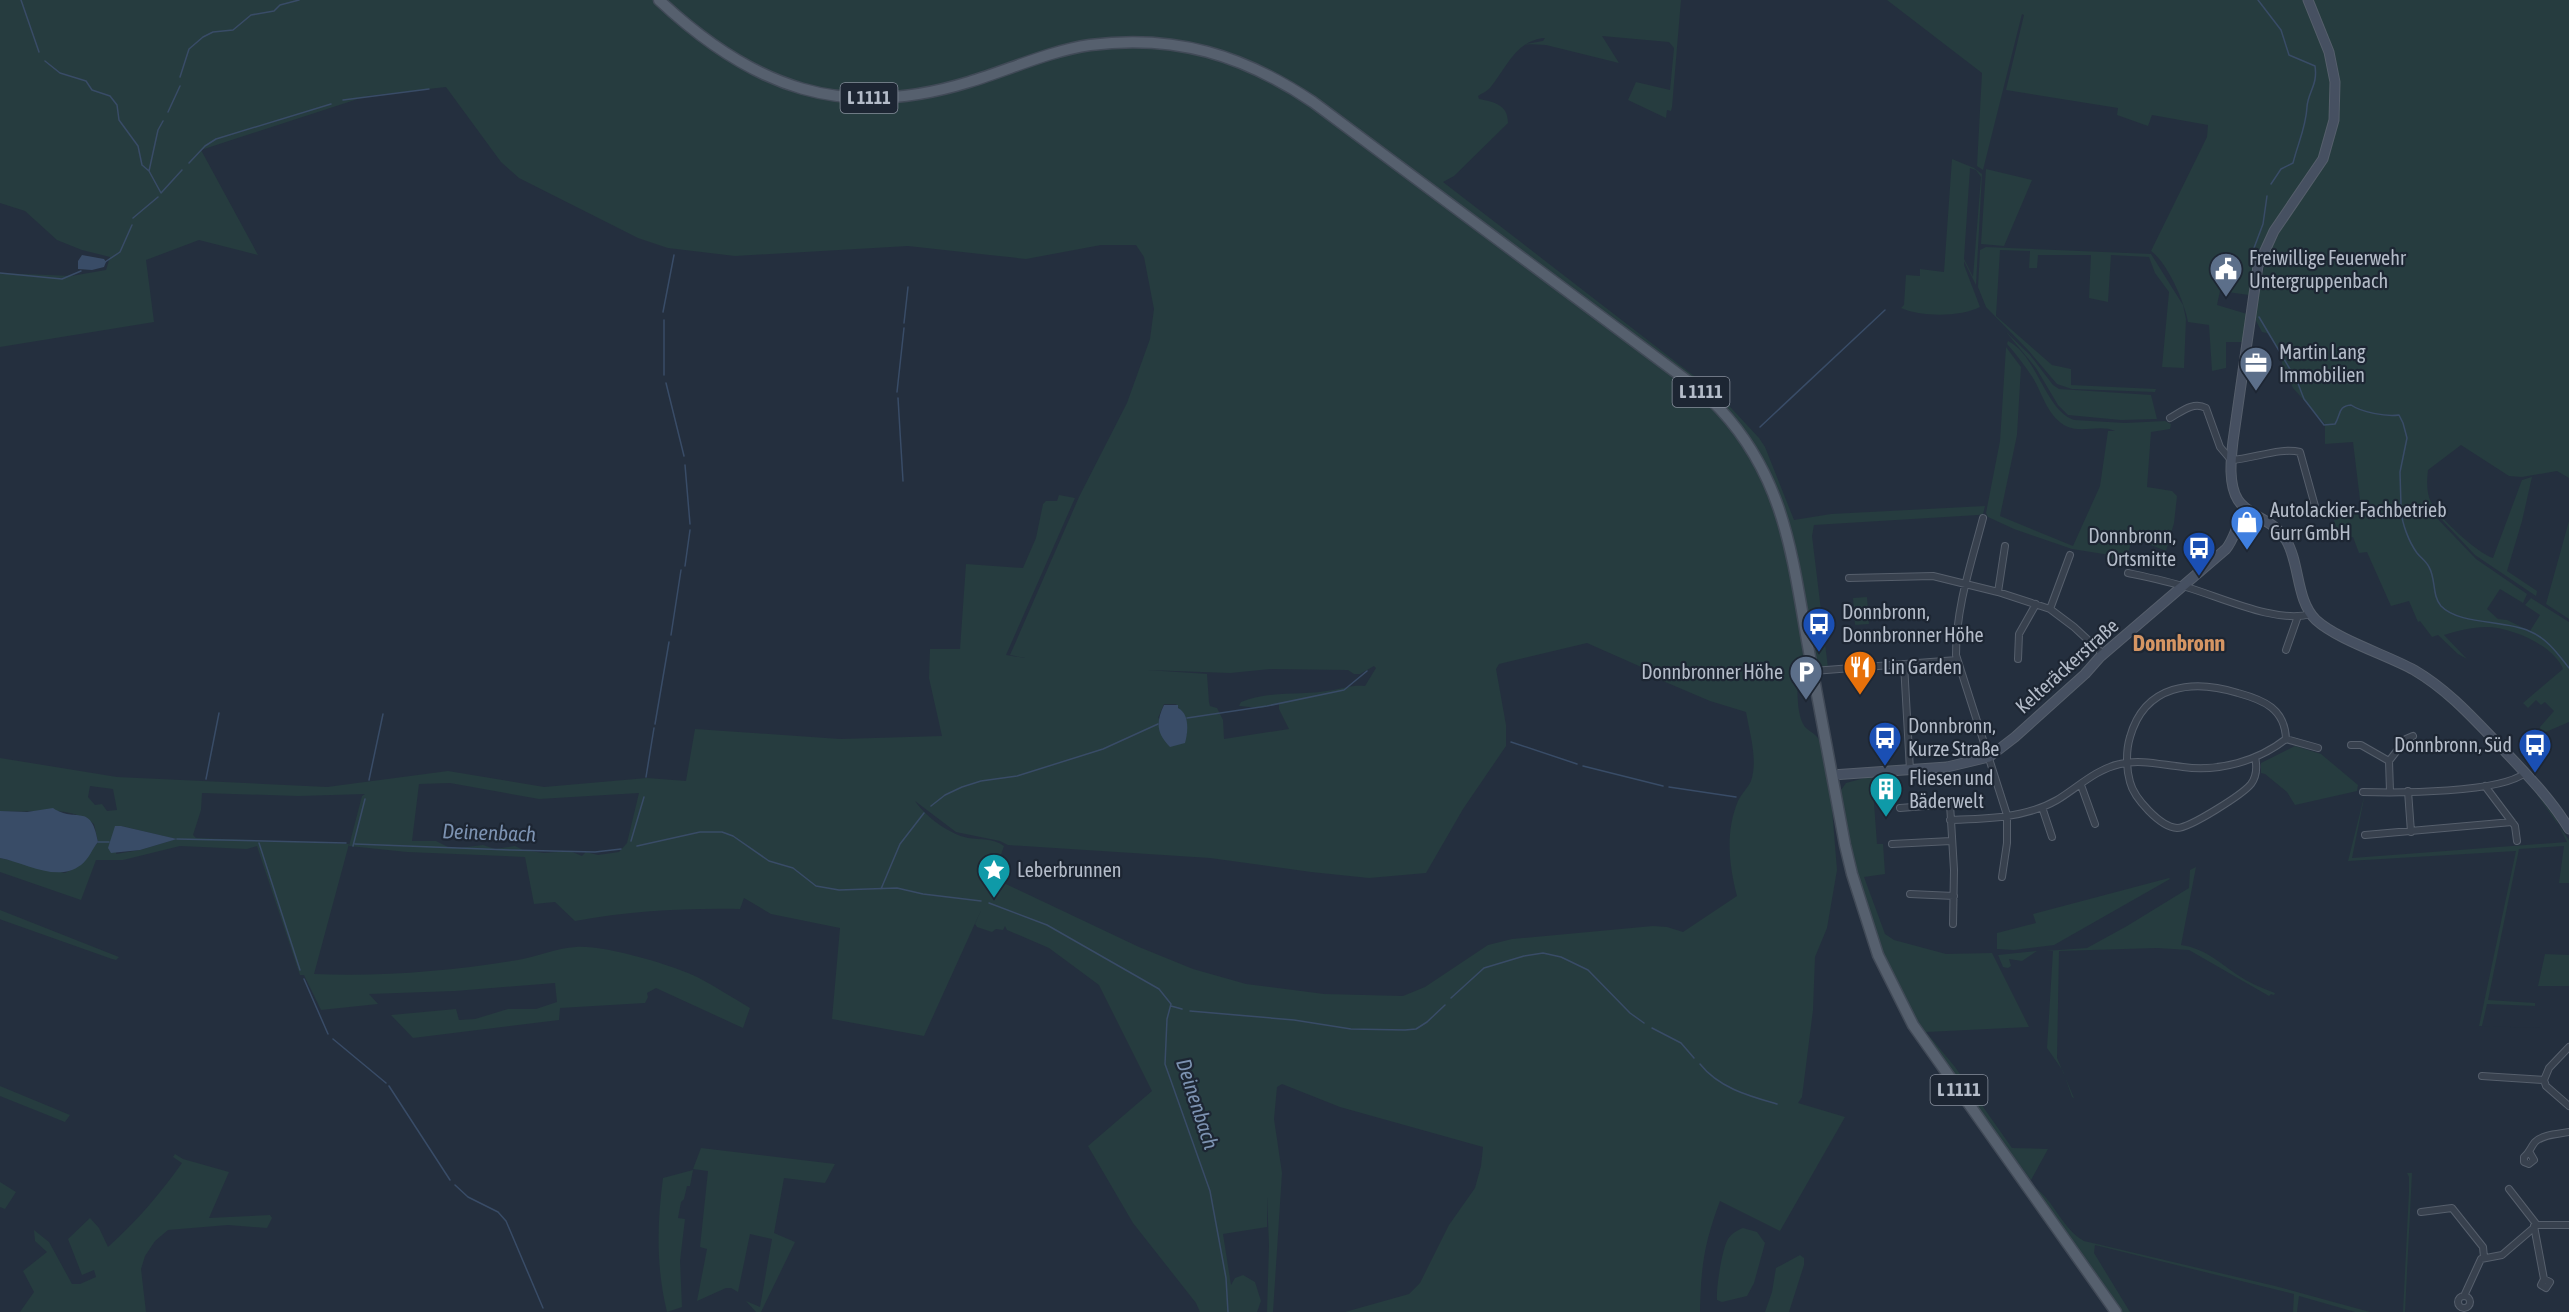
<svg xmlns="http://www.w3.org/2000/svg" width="2569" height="1312" viewBox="0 0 2569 1312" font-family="'Asap Condensed',sans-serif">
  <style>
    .green { fill: #263c3f; fill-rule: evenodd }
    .water { fill: #394c67 }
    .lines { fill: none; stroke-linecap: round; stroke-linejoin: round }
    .stream { stroke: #394c67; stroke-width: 1.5 }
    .street-casing { stroke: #565f6c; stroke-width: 8 }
    .secondary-casing { stroke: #565f6c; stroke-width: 11 }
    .primary-casing { stroke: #414a57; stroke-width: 13 }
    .street { stroke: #38414e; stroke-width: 6 }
    .secondary { stroke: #465061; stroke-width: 9 }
    .primary { stroke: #56606e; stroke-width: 10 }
    .labels { text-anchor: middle; stroke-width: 4.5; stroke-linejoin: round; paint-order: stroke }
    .shield { fill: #1d2633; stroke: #878f9c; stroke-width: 1.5 }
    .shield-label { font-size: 18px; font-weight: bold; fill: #b4bcc9 }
    .poi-label { font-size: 20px; fill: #b4bcc9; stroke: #1d2633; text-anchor: start }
    .street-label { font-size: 20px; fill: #b4bcc9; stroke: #1d2633 }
    .water-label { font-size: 21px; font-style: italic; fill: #7c92b1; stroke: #1d2633 }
    .quarter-label { font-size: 22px; font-weight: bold; fill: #d59563; stroke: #1d2633 }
  </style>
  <rect width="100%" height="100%" fill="#242f3e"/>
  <!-- green -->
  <path class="green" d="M 0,0 L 1681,0 L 1672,107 L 1671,111 L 1667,110 L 1666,118 L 1628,100 L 1636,82 L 1670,90 L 1674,48 L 1669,42 L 1602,36 L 1619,63 L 1546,45 L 1526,44 L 1543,41 L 1545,38 C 1516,40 1507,67 1490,88 C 1486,92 1482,93 1478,96 L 1479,99 C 1495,102 1508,105 1508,123 L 1454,176 L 1443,182 L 1720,396 L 1759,438 L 1765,447 L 1794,520 L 1831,514 L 1985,506 L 1983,514 L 1978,515 L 1814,525 L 1812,536 L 1828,668 L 1814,670 L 1788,521 L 1779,495 L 1740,428 L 1688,385 C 1714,409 1742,435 1759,468 C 1790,532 1795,604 1806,673 L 1797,684 C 1798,697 1797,718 1806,728 C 1812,733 1816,734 1820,741 L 1832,808 L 1837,870 L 1827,928 L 1815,957 L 1813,1010 L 1802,1097 L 1798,1103 L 1845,1117 L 1780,1231 L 1720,1201 C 1704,1244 1701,1266 1700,1312 L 1345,1312 L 1409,1294 L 1420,1283 L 1449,1225 L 1475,1188 L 1481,1166 L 1483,1147 L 1340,1107 L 1282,1084 L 1277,1087 L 1274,1119 L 1282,1173 L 1273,1312 L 1267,1312 L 1269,1245 L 1267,1196 L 1267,1227 L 1223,1234 L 1231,1285 L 1235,1278 L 1243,1275 L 1255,1282 L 1261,1301 L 1257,1312 L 1200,1312 L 1196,1303 L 1133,1223 L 1088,1146 L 1152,1091 L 1099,985 L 1049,948 L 1007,930 L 1005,926 L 1003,930 L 996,929 L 992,932 L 977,927 L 975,924 L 982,908 L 924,1036 L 832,1019 L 840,928 L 771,914 L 744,898 L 740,909 C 685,908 629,911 575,921 L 555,902 L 534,904 L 525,857 L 407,852 L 349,846 L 362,796 L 365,794 L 299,796 L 202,793 L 201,810 L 193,835 L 196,838 L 349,844 L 314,974 C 382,977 451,971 518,960 C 537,957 556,948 576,947 C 604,945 673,965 699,978 C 716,987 733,998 750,1008 L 743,1028 L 656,988 L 647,993 L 648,997 L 645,1003 L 560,1008 L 559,1020 L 413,1038 L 391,1015 L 456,1009 L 459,1020 L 475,1019 L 508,1009 L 536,1009 L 557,1002 L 555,983 L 455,991 L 369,994 L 378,1004 L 321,1010 L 304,975 L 300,975 L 257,846 L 247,849 L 180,846 L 123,860 L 96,860 L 81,900 L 0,872 L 0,858 L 65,873 L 80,865 L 98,842 L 94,824 C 68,803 31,814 0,811 L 0,758 L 117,777 L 327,787 L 448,771 L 544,787 L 647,778 L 686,781 L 695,729 L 840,739 L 942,736 L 929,678 L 930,649 L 960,649 L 966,564 L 1023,568 L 1036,538 L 1043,504 L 1046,501 L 1057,501 L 1059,495 L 1075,498 L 1006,655 L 1025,658 L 1010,655 L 1079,497 L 1127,403 L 1150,339 L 1154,309 L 1144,257 L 1136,245 L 1101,245 L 1026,259 L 908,246 L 735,256 L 668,248 L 638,238 L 519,178 L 501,162 L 446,87 L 367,96 L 201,150 L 258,255 L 199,240 L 146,260 L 154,322 L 0,347 L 0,273 L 71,276 L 106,270 L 110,257 L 82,250 L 57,240 L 25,211 L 0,203 ZM 1587,643 L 1639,666 L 1663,681 L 1710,701 L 1746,712 C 1750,734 1758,760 1751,781 C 1748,788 1741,794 1738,801 C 1725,832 1729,865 1737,896 L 1683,932 L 1667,927 L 1653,926 L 1512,939 L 1488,945 L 1425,987 L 1403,996 L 1324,994 L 1246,984 L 1193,969 L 1139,947 L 993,878 L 1004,846 C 994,838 980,840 968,838 C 949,834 926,817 915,801 L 956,832 L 1000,841 L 1008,845 L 1210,858 L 1311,872 L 1369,878 L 1426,873 L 1463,809 L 1506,746 L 1506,725 L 1496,669 L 1499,664 ZM 1374,666 L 1376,668 L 1365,686 C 1350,685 1347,688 1333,690 C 1303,696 1271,690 1241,702 L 1239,706 L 1261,708 L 1279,703 L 1279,709 L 1289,729 L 1224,739 L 1223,720 L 1217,708 L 1210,706 L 1209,702 L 1207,674 L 1147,670 L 1230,673 L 1270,669 L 1348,670 L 1354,674 L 1360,674 ZM 1164,704 L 1176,704 C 1186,720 1186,712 1187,735 L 1158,718 ZM 450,783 L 539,799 L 639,793 L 627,843 L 619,852 L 598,855 L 586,852 L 582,856 L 570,851 L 544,853 L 523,850 L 515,846 L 495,849 L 483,845 L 459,848 L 448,847 L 436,841 L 412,841 L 419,784 ZM 90,786 L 113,789 L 117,810 L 107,811 L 102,804 L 95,805 L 88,797 ZM 121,826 L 176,839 L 140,850 L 116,854 Z
    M 1887,0 L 2569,0 L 2569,478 L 2557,471 L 2522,477 L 2509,476 L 2461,445 L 2428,470 C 2427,479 2426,493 2431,502 C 2438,517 2477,553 2493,558 L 2522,480 L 2532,477 L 2522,521 L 2507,571 L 2537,591 L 2536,596 L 2475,555 L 2429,506 L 2361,508 L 2353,442 L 2325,444 L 2325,424 L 2293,388 L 2283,367 L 2279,349 L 2267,333 L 2262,332 L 2254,317 L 2255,290 L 2260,284 L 2266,260 L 2280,231 L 2274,229 L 2249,295 L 2220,291 L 2217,305 L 2247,314 L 2243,342 L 2226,342 L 2226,368 L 2212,371 L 2209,325 L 2188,322 C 2185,303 2167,262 2151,251 L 2207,137 L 2208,125 L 2152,115 L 2148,126 L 2117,115 L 2118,108 L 2006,90 L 2024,15 L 2022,14 L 1983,170 L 1977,166 L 1982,73 Z
    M 1952,159 L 1974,168 L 1982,174 L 1976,285 L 1964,261 L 1964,265 L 1980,307 C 1961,317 1921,317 1901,308 L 1904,305 L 1906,275 L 1920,276 L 1920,269 L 1944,272 ZM 1970,168 L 1976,170 L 1981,177 L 1973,277 L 1964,259 Z
    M 1986,169 L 2032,180 L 2004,246 L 1981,244 Z
    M 1986,247 L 2151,254 L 2183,305 L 2186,319 L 2184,368 L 2162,367 L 2169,292 L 2155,273 L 2149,257 L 2111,255 L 2108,302 L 2089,298 L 2091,255 L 2038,255 L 2037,268 L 2029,268 L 2030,251 L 2000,250 L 1996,316 L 2052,365 L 2071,369 L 2071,385 L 2156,389 L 2155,392 L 2072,389 L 2057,384 L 2028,350 L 1986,307 L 1978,287 L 1980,250 Z
    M 2006,332 L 2030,355 L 2053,385 L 2059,389 L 2151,395 L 2157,419 L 2121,420 L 2068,415 L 2058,405 L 2036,368 Z
    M 2008,341 C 2037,355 2045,410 2074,420 L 2125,423 L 2165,421 L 2171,424 L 2170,429 L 2151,432 L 2147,487 L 2172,491 L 2177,496 L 2174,523 L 2166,551 L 2133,538 L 2124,564 L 2109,558 L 2110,555 L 2072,549 L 2014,529 L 1988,517 L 1986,513 L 2000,441 L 2006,347 L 2021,367 L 2017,435 L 2000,516 L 2073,546 L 2100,486 L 2108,431 L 2115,431 C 2101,424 2083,433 2068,427 C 2048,418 2043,395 2033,378 C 2025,366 2016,354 2007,344 Z
    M 2364,510 L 2424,510 L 2431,512 L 2476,559 L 2527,594 L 2523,603 L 2500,589 L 2487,609 L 2498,619 L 2507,620 L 2530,631 L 2540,615 L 2525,605 L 2531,598 L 2569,622 L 2569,722 L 2541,734 L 2540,727 L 2554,711 L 2545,702 L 2541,705 L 2536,700 L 2528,708 L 2523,703 L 2563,669 C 2553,645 2511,627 2486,627 C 2472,627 2457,631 2444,635 L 2467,659 L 2458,654 L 2438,635 L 2432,637 L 2420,621 L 2418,622 L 2409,601 L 2391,606 L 2367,552 L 2359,553 L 2353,537 L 2340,540 L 2334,520 Z
    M 2569,521 L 2569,619 L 2546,604 Z
    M 1867,597 L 1869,624 L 1855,625 L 1853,598 Z
    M 2295,746 L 2321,754 L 2358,785 L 2357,791 L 2295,805 L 2287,792 L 2265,774 L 2261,773 L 2261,763 Z
    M 1872,776 L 1877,844 L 1883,844 L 1885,874 L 1864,877 L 1885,934 L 1894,940 L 1946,954 L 1992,953 L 2029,1027 L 1926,1032 L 1955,1067 L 2012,1148 L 2048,1149 L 2031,1180 L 1931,1047 L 1894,983 L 1860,897 L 1839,793 L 1846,783 Z
    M 2533,789 L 2569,840 L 2569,883 L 2559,883 L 2564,846 L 2519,849 L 2488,1000 L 2535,1003 L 2535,1006 L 2487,1004 L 2482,1026 L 2569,1029 L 2479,1026 L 2516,851 L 2348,861 L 2365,793 L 2352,858 L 2567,842 L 2555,818 Z
    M 2196,867 L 2181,945 C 2203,948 2218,961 2236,974 C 2248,982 2261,988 2275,993 L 2274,995 L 2271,994 L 2269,996 L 2189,950 L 2157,948 L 2059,951 L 2057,1058 L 2074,1098 L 2072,1097 L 2063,1071 L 2047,1048 L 2053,951 L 2045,951 L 2087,948 L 2127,926 L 2189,888 L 2190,870 Z
    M 2169,878 L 2170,879 L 2054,945 L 2014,950 L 1997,949 L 1997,933 L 2036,923 L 2033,914 Z
    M 0,910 L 119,957 L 116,960 L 112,959 L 2,920 L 0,919 Z
    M 2037,951 L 2022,961 L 2009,959 L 2011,966 L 2008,968 L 2003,967 L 1998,955 Z
    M 2545,954 L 2569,955 L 2569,986 L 2538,986 Z
    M 0,1086 L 70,1115 L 65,1122 L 0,1096 Z
    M 701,1148 L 835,1164 L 825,1183 L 784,1178 L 774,1233 L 795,1242 L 761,1312 L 756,1312 L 746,1301 L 760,1307 L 772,1239 L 750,1234 L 738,1292 L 731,1288 L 726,1288 L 697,1301 L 707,1249 L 700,1247 L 708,1171 L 693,1169 Z
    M 175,1154 L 183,1159 L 229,1172 L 209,1218 L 270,1215 L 272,1218 L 267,1228 L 228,1225 L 168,1230 L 155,1241 L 145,1256 L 141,1269 L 146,1312 L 20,1312 L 34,1292 L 23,1271 L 47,1252 L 35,1241 L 34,1230 L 49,1242 L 72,1284 L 80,1284 L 96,1277 L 94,1270 L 82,1275 L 68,1239 L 90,1218 L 99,1228 L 108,1247 C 137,1221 160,1194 182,1163 L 173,1157 Z
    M 693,1170 L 690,1186 L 687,1186 L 684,1199 L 681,1202 L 678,1218 L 685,1219 L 680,1261 L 682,1307 L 667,1312 C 656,1267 657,1223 663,1178 Z
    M 2407,1173 L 2412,1173 L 2405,1312 L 2403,1312 L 2409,1191 L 2409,1177 Z
    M 0,1182 L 16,1192 L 5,1209 L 0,1207 Z
    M 2034,1187 C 2054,1200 2062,1229 2084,1241 L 2275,1286 L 2370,1312 L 2355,1312 L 2299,1296 L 2297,1312 L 2293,1312 L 2294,1294 L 2095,1245 L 2094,1253 L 2130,1312 L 2120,1312 Z
    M 1743,1228 L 1757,1232 L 1765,1243 L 1754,1283 L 1747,1296 L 1722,1302 L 1717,1300 C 1716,1288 1722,1249 1728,1239 C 1732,1233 1736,1231 1743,1228 Z
    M 1800,1255 L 1804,1258 L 1804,1265 L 1789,1312 L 1765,1312 L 1772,1292 L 1776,1268 Z"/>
  <!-- water -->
  <path class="water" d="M 82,255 L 104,259 L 106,262 L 104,267 L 92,270 L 78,269 L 78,261 Z
    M 1164,705 L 1178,705 L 1178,708 C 1190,714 1188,732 1185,743 L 1170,747 C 1156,733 1156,722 1164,705 Z
    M 53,808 C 76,824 91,801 98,842 C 92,849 89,859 81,865 C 57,883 26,863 0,858 L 0,811 L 27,812 Z
    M 115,826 L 121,826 L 177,839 L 140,850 L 111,853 L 108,848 Z"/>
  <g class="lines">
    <!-- stream -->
    <path class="stream" d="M 21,0 L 39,52
      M 2258,0 L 2281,30 L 2289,55 L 2315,66 C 2318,85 2308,92 2307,107 C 2306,127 2298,143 2293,163 L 2281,169 L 2271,184
      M 45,61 L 60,73 L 86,81 L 92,90 L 110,96 L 117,105 L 119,120 L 138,146 L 142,165 L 149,171 L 161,193 L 182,170
      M 180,77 L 189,49 L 203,37 L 213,32 L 233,30 L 251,15 L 274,11 L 280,5 L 299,0
      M 343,100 L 429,89
      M 168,112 L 180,86
      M 189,163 L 205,146 L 216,139 L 331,104
      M 149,171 L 158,130 L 163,121
      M 133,218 L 158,197
      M 2254,248 L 2263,224 L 2267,196
      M 105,262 L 120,252 L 132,225
      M 0,273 L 62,279 L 81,271
      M 663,312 L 674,255
      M 2259,317 L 2297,381 L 2304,399 L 2324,425 L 2335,424 C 2341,414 2338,406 2351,405 C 2361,412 2386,417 2399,415 L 2403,423 L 2407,438 L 2400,472 L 2401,506
      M 664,320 L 664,375
      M 904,323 L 908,287
      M 666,383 L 684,456
      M 897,392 L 904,328
      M 898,398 L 903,481
      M 1760,427 L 1885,310
      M 685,465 L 690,524
      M 2401,510 C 2402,524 2409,542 2417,553 C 2421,558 2426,561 2429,567 C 2436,579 2432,596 2441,606 C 2459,625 2505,620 2529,631 C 2547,638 2558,654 2569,668
      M 685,566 L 690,530
      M 671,635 L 681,570
      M 1187,718 L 1267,706 L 1344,690 L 1367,671
      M 655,724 L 669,642
      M 1511,742 L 1577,764
      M 1583,766 L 1663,786
      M 646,777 L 654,728
      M 206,779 L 219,713
      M 369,780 L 383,714
      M 1669,787 L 1736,797
      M 931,806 L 945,795 L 962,787 L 981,781 L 1017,776 L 1103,749 L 1158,724
      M 177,839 L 346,843
      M 631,841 L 644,797
      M 98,842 L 109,842
      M 259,843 L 300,970
      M 355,844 L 511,850 L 595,852 L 621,849
      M 353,846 L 365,799
      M 637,846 L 700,832 L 722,832 L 733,836 L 769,861 L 793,868 L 816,886 L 839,890 L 897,888 L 923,894 L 981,901
      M 881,889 L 900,844 L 924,813
      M 989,903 L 1047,925 L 1159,989 L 1171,1004 L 1167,1019 L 1165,1064 L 1210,1191 L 1226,1278 L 1228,1312
      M 304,979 L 328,1034
      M 1451,998 L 1484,968 L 1524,956 L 1543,953 L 1561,957 L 1588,970 L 1630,1013 L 1644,1023
      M 1171,1006 L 1182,1009
      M 1190,1011 L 1294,1020 L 1351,1029 L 1405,1030 L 1416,1029 L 1427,1022 L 1445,1005
      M 1652,1028 L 1681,1043 L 1694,1058
      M 333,1039 L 386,1083
      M 1700,1064 C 1719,1088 1749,1096 1777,1104
      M 389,1086 L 450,1180
      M 455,1185 L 468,1197 L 498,1212 L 506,1221 L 543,1308"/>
    <!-- street casing -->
    <g class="street-casing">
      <path id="street" d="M 2170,418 C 2181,412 2193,401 2206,408 L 2220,447 L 2231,460 C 2253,459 2280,447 2300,452 L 2315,506
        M 1983,518 C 1971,564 1956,607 1956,655 L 2007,815 L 2007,843 L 2002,877
        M 2128,573 C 2147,577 2167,581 2186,587 C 2221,597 2276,624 2311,614
        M 1849,578 L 1933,576 L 1998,592 L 2050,609 L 2074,627 L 2103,654
        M 1998,592 L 2005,546
        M 2050,609 L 2070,555
        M 2286,650 L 2298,616
        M 2018,659 L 2019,634 L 2036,604
        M 1904,664 L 1910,770
        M 1813,671 L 1957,660
        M 2286,739 L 2318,748
        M 2351,745 L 2361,745 L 2389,761
        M 2255,757 C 2257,766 2257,776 2251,784 C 2243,794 2190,828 2177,828 C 2160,827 2134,798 2130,782 C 2126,768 2126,750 2130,737 C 2145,684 2193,679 2238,693 C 2264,700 2285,709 2286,739
        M 2081,785 L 2095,824
        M 2485,786 L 2515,826 L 2517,841
        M 2390,791 L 2389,761 L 2406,739 L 2413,736
        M 2408,791 L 2411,832
        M 2363,792 C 2398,793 2500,793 2525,773
        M 2042,807 L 2052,837
        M 1900,808 L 1950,804 L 1954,870 L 1953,924
        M 1950,820 C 1985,819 2026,818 2057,800 C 2077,788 2096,769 2120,764 C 2141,759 2162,765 2183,767 C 2219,772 2258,761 2286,739
        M 2365,835 L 2512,822
        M 1892,844 L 1951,841
        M 1910,894 L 1954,896
        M 2482,1076 L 2544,1080 L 2546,1086 L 2569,1106
        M 2544,1080 L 2549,1068 L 2569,1047
        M 2530,1153 L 2534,1160 L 2529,1164 L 2524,1162 L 2524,1157 C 2530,1152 2530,1148 2535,1142 C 2543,1134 2559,1134 2569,1132
        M 2509,1189 L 2537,1225
        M 2421,1212 L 2452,1208 L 2483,1247 L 2484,1257
        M 2534,1226 L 2544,1279 L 2541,1285 L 2546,1288 L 2550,1282 L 2544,1279
        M 2464,1296 L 2481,1259 L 2502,1255 L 2537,1225 L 2569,1225
        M2458 1302a6 6 0 1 1 12 0a6 6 0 1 1-12 0Z"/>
    </g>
    <!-- secondary casing -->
    <g class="secondary-casing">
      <path id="secondary" d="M 2308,0 L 2329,52 L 2335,82 L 2334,120 L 2323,159 L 2274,231 L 2258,266 L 2233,441 C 2231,459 2228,484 2238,500 C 2249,517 2275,520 2286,540 C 2300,563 2296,601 2316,620 C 2338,640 2387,655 2414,670 C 2448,690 2472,717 2499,745 C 2524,772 2550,797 2569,829
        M 1832,775 L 1947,767 L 1989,757 L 2015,737 L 2085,674 L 2100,657 L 2226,549 C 2236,537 2237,519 2248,510"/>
    </g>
    <!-- primary casing -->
    <g class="primary-casing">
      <path id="primary" d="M 659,0 C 753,88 843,121 969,82 C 1009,70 1049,51 1090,45 C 1175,34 1243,55 1313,102 L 1689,382 C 1699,391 1711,399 1720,409 C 1788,482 1793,565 1810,657 C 1822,720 1833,783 1845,845 L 1852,874 L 1878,955 L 1913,1025 L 2116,1312"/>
    </g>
    <!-- street -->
    <use href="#street" class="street"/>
    <!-- secondary -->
    <use href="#secondary" class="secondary"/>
    <!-- primary -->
    <use href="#primary" class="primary"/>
  </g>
  <!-- icons -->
  <defs>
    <g id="civic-pin" transform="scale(1.725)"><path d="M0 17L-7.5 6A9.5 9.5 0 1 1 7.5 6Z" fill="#5c6f8a" stroke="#1d2633"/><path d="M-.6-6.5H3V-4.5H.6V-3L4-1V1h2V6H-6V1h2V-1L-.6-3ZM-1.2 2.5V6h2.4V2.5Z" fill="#fff"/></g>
    <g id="office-pin" transform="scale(1.725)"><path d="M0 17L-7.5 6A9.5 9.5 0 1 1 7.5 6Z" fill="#5c6f8a" stroke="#1d2633"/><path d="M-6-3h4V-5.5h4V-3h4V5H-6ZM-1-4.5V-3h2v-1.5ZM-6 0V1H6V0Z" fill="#fff"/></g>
    <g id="shop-pin" transform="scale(1.725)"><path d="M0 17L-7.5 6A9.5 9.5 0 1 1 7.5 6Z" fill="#3f7fe0" stroke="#1d2633"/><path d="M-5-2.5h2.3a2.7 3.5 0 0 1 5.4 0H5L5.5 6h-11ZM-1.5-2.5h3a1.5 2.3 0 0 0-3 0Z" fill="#fff"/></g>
    <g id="bus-pin" transform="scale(1.725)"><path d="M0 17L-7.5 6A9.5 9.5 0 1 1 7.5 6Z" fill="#1a4fb4" stroke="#1d2633"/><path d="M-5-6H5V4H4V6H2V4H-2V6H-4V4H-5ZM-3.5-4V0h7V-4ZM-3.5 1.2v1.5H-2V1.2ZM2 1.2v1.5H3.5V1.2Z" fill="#fff"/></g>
    <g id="restaurant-pin" transform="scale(1.725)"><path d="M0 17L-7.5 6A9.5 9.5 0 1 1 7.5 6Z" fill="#e8710a" stroke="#1d2633"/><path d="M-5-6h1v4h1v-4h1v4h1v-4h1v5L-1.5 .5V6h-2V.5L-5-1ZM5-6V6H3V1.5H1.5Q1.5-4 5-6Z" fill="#fff"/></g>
    <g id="parking-pin" transform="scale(1.725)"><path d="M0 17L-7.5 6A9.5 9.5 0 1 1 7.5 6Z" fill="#5c6f8a" stroke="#1d2633"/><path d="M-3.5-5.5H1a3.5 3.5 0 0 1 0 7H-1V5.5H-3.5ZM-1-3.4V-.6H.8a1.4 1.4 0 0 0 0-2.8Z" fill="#fff"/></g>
    <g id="building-pin" transform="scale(1.725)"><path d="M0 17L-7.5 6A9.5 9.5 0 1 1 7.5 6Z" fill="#0f9aa8" stroke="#1d2633"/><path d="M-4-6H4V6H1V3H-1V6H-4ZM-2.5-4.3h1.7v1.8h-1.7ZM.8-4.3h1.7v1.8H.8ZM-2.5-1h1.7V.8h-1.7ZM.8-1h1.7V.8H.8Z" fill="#fff"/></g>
    <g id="sight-pin" transform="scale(1.725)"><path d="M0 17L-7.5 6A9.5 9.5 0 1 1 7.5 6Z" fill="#0f9aa8" stroke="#1d2633"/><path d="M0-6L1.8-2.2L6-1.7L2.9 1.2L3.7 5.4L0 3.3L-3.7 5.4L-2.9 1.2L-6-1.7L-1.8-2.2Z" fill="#fff"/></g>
  </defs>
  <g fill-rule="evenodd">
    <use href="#civic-pin" x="2226" y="269"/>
    <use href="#office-pin" x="2256" y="363"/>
    <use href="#shop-pin" x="2247" y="522"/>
    <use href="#bus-pin" x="2199" y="548"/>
    <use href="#bus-pin" x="1819" y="624"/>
    <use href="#restaurant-pin" x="1860" y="667"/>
    <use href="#parking-pin" x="1806" y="672"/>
    <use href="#bus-pin" x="1885" y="738"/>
    <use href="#bus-pin" x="2535" y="745"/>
    <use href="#building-pin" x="1886" y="789"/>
    <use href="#sight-pin" x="994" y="870"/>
  </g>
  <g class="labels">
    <!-- shield labels -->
    <g class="shield">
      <rect x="840.5" y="83" width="57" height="30" rx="4.5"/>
      <rect x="1672.5" y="377" width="57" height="30" rx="4.5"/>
      <rect x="1930.5" y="1075" width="57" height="30" rx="4.5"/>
    </g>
    <g class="shield-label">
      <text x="869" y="104">L 1111</text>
      <text x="1701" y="398">L 1111</text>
      <text x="1959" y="1096">L 1111</text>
    </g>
    <!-- poi labels -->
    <g class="poi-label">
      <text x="2249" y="265">Freiwillige Feuerwehr<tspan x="2249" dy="23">Untergruppenbach</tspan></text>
      <text x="2279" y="359">Martin Lang<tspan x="2279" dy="23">Immobilien</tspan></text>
      <text x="2270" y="517">Autolackier-Fachbetrieb<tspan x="2270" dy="23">Gurr GmbH</tspan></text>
      <text x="2176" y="543" text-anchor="end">Donnbronn,<tspan x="2176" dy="23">Ortsmitte</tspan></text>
      <text x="1842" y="619">Donnbronn,<tspan x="1842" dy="23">Donnbronner Höhe</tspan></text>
      <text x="1883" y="674">Lin Garden</text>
      <text x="1783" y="679" text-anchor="end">Donnbronner Höhe</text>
      <text x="1908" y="733">Donnbronn,<tspan x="1908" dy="23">Kurze Straße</tspan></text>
      <text x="2512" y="752" text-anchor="end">Donnbronn, Süd</text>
      <text x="1909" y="785">Fliesen und<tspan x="1909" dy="23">Bäderwelt</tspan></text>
      <text x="1017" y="877">Leberbrunnen</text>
    </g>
    <!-- street labels -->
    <g class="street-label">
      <text transform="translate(2067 666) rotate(-42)" y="7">Kelteräckerstraße</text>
    </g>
    <!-- water labels -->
    <g class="water-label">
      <text transform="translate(489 833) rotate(2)" y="7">Deinenbach</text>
      <text transform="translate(1197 1104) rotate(72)" y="7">Deinenbach</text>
    </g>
    <!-- quarter labels -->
    <g class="quarter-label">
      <text x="2179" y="651">Donnbronn</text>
    </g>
  </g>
</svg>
